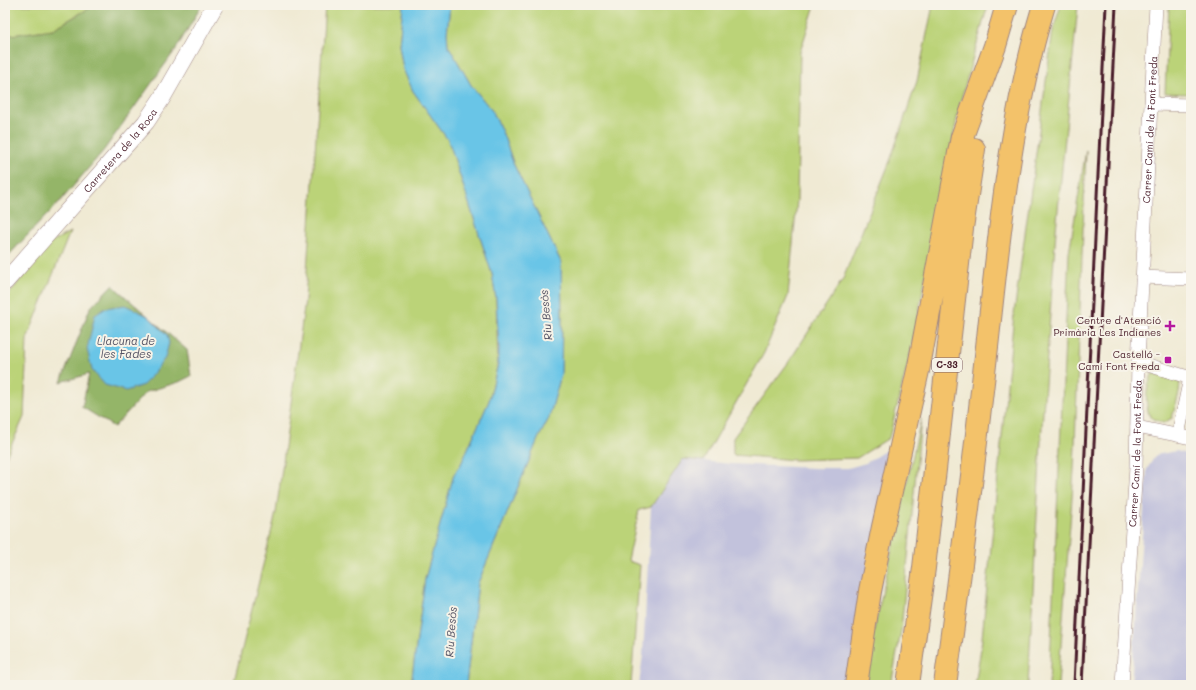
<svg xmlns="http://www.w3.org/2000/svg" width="1196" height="690" viewBox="0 0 1196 690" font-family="Mali,sans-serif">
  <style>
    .industrial { fill: #c2c2dc }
    .green { fill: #bbd378; stroke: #827952 }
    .forest { fill: #94b568; stroke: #6f6a4a }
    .water { fill: #69c5e7; stroke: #5a7289 }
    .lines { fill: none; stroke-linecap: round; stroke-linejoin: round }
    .minor-casing { stroke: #9d8480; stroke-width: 14 }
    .tertiary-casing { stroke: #9d8480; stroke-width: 18 }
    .motorway-casing { stroke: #9d8480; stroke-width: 24 }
    .minor { stroke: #fff; stroke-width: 13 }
    .tertiary { stroke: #fff; stroke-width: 17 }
    .motorway { stroke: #f3c26a; stroke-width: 22 }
    .rail { stroke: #4a1f2b; stroke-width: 3 }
    .poi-dot { fill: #b5179e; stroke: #f7f3e8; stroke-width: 1.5 }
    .labels { text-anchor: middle; stroke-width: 4; stroke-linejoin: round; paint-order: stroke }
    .shield { fill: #f7f3e8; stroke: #7e5f64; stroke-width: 1 }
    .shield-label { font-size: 9px; font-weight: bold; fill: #4a1f2b }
    .street-label { font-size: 10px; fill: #4a1f2b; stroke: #f7f3e8 }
    .poi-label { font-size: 10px; fill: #4a1f2b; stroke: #f7f3e8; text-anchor: end }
    .water-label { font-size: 11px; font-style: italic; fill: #535163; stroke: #f7f3e8 }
  </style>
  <rect width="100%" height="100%" fill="#f7f3e8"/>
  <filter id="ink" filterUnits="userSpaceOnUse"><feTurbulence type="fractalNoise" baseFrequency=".025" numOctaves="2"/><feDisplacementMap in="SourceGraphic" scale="8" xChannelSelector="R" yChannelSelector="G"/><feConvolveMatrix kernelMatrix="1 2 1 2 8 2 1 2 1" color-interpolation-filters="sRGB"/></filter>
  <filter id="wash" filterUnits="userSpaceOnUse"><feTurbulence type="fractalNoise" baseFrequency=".012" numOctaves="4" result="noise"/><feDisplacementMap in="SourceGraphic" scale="16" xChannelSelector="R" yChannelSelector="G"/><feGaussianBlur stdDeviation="0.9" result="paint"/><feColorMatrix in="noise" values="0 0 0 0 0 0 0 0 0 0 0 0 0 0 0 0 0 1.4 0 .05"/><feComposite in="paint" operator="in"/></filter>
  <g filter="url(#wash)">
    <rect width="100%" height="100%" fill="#f0ead4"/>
    <!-- industrial -->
    <path class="industrial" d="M 886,450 L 906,453 L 862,685 L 639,685 L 643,655 L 651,507 L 683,459 L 731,464 L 815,468 L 848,468 L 866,463 Z
      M 1176,451 L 1191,455 L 1191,685 L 1131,685 L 1147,469 L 1156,455 Z"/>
    <!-- green -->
    <path class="green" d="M 5,5 L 95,5 L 53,29 L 5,36 Z
      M 325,5 L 403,5 L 399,45 L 403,69 L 413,91 L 448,140 L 452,151 L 492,274 L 496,299 L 498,363 L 489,401 L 461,464 L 454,475 L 425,579 L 411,685 L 233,685 L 276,513 L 305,300 Z
      M 450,5 L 815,5 L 800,52 L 797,200 L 788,296 L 764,353 L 703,461 L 683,459 L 651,507 L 639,510 L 628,561 L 640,565 L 631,685 L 466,685 L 478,583 L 538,439 L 549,418 L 561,375 L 562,318 L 561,262 L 514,165 L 503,134 L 493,112 L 471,85 L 448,45 L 447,33 Z
      M 933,5 L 988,5 L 960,103 L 911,351 L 889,438 L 857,458 L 795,460 L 733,455 L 733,438 L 788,363 L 843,279 L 890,161 L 917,81 Z
      M 1061,5 L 1078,5 L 1056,230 L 1041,441 L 1028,685 L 975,685 L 981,648 L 1014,314 L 1053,30 Z
      M 1169,5 L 1191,5 L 1191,94 L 1165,93 Z
      M 1086,150 L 1074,470 L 1058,685 L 1049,685 L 1069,253 Z
      M 70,232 L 27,339 L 24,417 L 5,459 L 5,300 L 46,245 Z
      M 1153,373 L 1180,382 L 1179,393 L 1172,418 L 1163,423 L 1150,417 C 1144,403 1146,386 1153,373 Z
      M 921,419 L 901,631 L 891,685 L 866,685 L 872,639 Z"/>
    <!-- forest -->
    <path class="forest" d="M 95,5 L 202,5 L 176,49 L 104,150 L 64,197 L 5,259 L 5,36 L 53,29 Z
      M 112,285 L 187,350 L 191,376 L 179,382 L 146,392 L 114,427 L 82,407 L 89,374 L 61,382 L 90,308 Z"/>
    <!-- water -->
    <path class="water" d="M 403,5 L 450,5 L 447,33 L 448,45 L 471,85 L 493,112 L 503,134 L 514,165 L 561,262 L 562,318 L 561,375 L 549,418 L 538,439 L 478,583 L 466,685 L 411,685 L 425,579 L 454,474 L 461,464 L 489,401 L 498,364 L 499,349 L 496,299 L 492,274 L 452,151 L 448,140 L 413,91 L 403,69 L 399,45 Z
      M 125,305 L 148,316 L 167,335 L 169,343 L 165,358 L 149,379 L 143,385 L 126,391 L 105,385 L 92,370 L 87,349 L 95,315 L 106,308 Z"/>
  </g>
  <g filter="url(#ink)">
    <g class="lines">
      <!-- minor casing -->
      <g class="minor-casing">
        <g id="minor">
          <path d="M 1151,104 L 1191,105"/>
          <path d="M 1142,277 L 1191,279"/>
          <path d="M 1138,362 L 1191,378"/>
          <path d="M 1137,427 L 1191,438"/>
          <path d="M 1178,435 L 1190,378"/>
          <path id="s1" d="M 1122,685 L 1136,467 L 1138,362 L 1156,5"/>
        </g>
      </g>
      <!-- tertiary casing -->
      <g class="tertiary-casing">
        <g id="tertiary">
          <path id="s2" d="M 5,282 L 146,122 L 162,98 L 215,5"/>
        </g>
      </g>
      <!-- motorway casing -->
      <g class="motorway-casing">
        <path id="motorway" d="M 856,685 L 870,591 L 883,527 L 919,366 L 962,137 L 995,46 L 1007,5
          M 908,685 L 924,568 L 962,228 L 974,149
          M 945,685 C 961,570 975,454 988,338 C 1000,226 1011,114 1044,5"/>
      </g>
      <!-- minor -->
      <use href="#minor" class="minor"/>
      <!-- tertiary -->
      <use href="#tertiary" class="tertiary"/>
      <!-- motorway -->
      <use href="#motorway" class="motorway"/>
      <!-- rail -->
      <path class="rail" d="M 1074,685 L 1106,5
        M 1082,685 L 1116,5"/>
    </g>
  </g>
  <!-- markers -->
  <g class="poi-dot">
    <path d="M1168 320h4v4h4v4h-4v4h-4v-4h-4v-4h4z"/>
    <rect x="1164" y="356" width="8" height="8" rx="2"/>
  </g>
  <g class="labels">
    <!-- shield labels -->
    <rect class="shield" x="932" y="358" width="30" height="14" rx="3"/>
    <g class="shield-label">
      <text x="947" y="368">C-33</text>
    </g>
    <!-- street labels -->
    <g class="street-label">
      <text dy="4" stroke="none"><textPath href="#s1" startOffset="556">Carrer Camí de la Font Freda</textPath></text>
      <text dy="4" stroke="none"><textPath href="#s2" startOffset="175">Carretera de la Roca</textPath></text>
      <text dy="4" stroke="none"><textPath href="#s1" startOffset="232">Carrer Camí de la Font Freda</textPath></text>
    </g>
    <!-- poi labels -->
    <g class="poi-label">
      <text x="1161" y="324">Centre d'Atenció<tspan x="1161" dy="12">Primària Les Indianes</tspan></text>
      <text x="1160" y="358">Castelló -<tspan x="1160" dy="12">Camí Font Freda</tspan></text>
    </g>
    <!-- water labels -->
    <g class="water-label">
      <text transform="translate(546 315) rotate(-95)" y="4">Riu Besòs</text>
      <text x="126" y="345">Llacuna de<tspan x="126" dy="13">les Fades</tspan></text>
      <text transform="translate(451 632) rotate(-86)" y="4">Riu Besòs</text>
    </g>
  </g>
  <!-- margin -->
  <rect width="1196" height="690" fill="none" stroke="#f7f3e8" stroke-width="20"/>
</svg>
